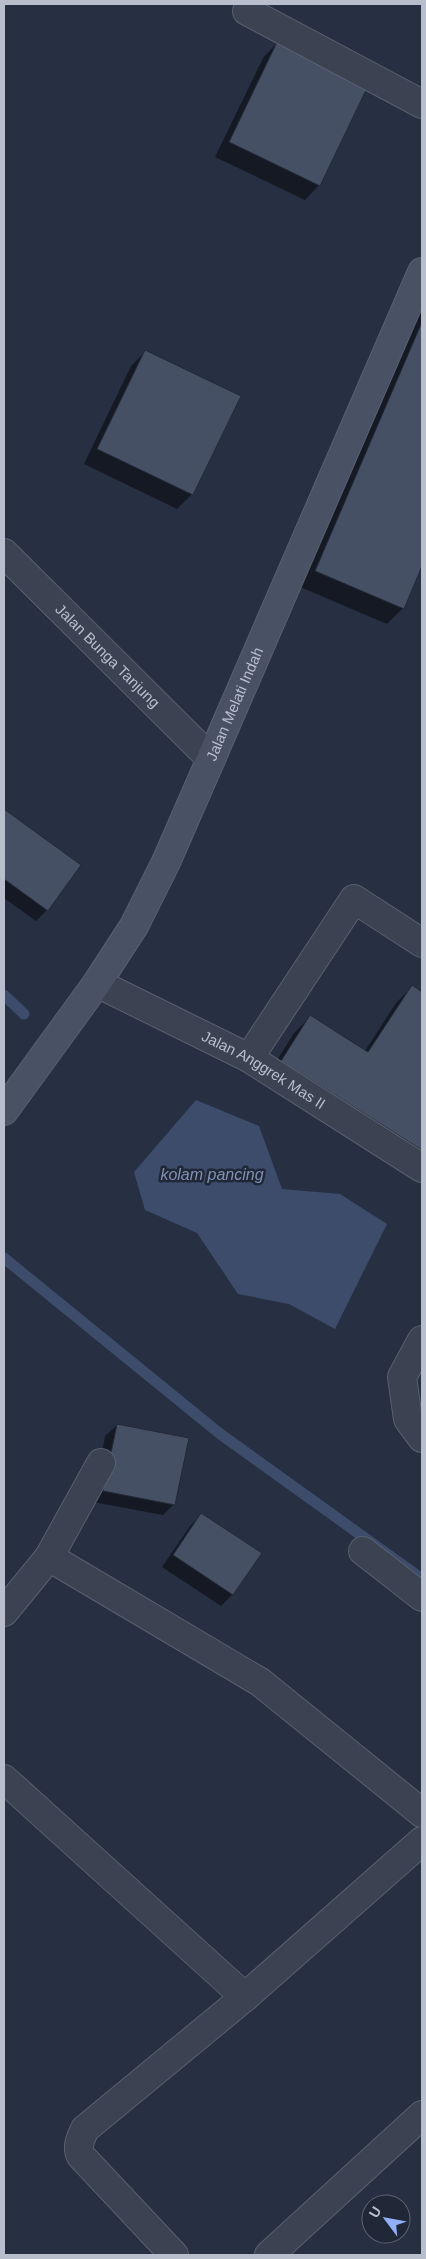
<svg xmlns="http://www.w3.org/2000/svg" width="426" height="2259" viewBox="0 0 426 2259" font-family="Arial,sans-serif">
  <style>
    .water { fill: #3d4c6b }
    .shadow { fill: #0007 }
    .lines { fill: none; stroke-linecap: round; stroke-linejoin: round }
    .stream { stroke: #3d4c6b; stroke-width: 11 }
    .building { fill: #465064; stroke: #222939 }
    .minor-casing { stroke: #59606f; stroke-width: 30 }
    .secondary-casing { stroke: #59606f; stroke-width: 30 }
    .minor { stroke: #3b4252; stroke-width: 28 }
    .secondary { stroke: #495165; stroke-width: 28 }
    .labels { text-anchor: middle; stroke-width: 5; stroke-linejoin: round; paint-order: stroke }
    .street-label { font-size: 15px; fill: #b8becc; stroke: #202737 }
    .water-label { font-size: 16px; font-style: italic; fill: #8091b2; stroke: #202737 }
  </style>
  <rect width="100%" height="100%" fill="#273042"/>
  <!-- water -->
  <path class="water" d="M 196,1100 L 259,1126 L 282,1189 L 340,1194 L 387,1224 L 335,1329 L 289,1304 L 238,1294 L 197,1233 L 145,1210 L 134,1172 Z"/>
  <!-- shadow -->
  <path class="shadow" d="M 277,43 L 319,185 L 305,200 L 215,157 L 263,58 Z
    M 422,303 L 422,563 L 403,608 L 387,624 L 300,587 Z
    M 146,351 L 239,396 L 192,494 L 177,509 L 84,464 L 131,366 Z
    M 4,811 L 79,865 L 47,910 L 36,921 L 4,898 Z
    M 412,987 L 422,993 L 422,1176 L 266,1078 L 294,1033 L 310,1017 L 365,1051 L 396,1003 Z
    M 117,1425 L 174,1504 L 163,1515 L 93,1502 L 105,1436 Z
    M 201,1515 L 260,1554 L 232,1595 L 221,1606 L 162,1567 L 190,1526 Z"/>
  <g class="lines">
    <!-- stream -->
    <path class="stream" d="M 4,995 L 24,1014
      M 4,1258 L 219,1433 L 422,1579"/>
  </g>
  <!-- building -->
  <path class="building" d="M 277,42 L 368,86 L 320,186 L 229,142 Z
    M 422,322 L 422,566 L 404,609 L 315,571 Z
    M 145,350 L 241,396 L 193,495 L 97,449 Z
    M 4,809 L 81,865 L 48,911 L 4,879 Z
    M 412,985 L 422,992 L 422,1150 L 281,1061 L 310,1015 L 368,1052 Z
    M 117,1424 L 189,1438 L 175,1505 L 103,1491 Z
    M 201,1513 L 262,1553 L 233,1595 L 173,1555 Z"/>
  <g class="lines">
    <!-- minor casing -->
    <g class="minor-casing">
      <g id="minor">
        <path d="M 247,11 L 422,104"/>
        <path id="s1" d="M 4,553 L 211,759"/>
        <path id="s2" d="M 97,983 L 249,1058 L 422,1168"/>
        <path d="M 249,1058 L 354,899 L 422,943"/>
        <path d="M 422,1340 L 402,1377 L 408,1419 L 422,1438"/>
        <path d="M 363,1551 L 422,1597"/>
        <path d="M 49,1557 L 260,1682 L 422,1813"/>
        <path d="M 4,1612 L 49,1557 L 101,1463"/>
        <path d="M 4,1779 L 245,1997"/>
        <path d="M 174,2255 L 81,2156 C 76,2147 81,2137 85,2129 L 245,1997 L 422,1841"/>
        <path d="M 269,2255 L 422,2115"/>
      </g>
    </g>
    <!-- secondary casing -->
    <g class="secondary-casing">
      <g id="secondary">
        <path id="s3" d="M 4,1111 L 97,983 L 134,926 L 166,862 L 211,759 L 422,272"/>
      </g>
    </g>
    <!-- minor -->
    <use href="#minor" class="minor"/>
    <!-- secondary -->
    <use href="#secondary" class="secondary"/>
  </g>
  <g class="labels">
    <!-- street labels -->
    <g class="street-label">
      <text dy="5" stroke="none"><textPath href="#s1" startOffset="146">Jalan Bunga Tanjung</textPath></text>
      <text dy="5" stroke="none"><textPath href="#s3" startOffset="470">Jalan Melati Indah</textPath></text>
      <text dy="5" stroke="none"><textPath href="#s2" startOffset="188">Jalan Anggrek Mas II</textPath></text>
    </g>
    <!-- water labels -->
    <g class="water-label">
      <text x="212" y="1180">kolam pancing</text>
    </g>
  </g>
  <!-- border -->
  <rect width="426" height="2259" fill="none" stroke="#b8becc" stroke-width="10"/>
  <!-- north arrow -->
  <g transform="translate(386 2219) rotate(302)"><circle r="24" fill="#202737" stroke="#5d6373"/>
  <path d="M0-4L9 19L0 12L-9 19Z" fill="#91b0f8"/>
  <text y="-8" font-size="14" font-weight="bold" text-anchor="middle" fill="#b8becc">U</text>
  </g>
</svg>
